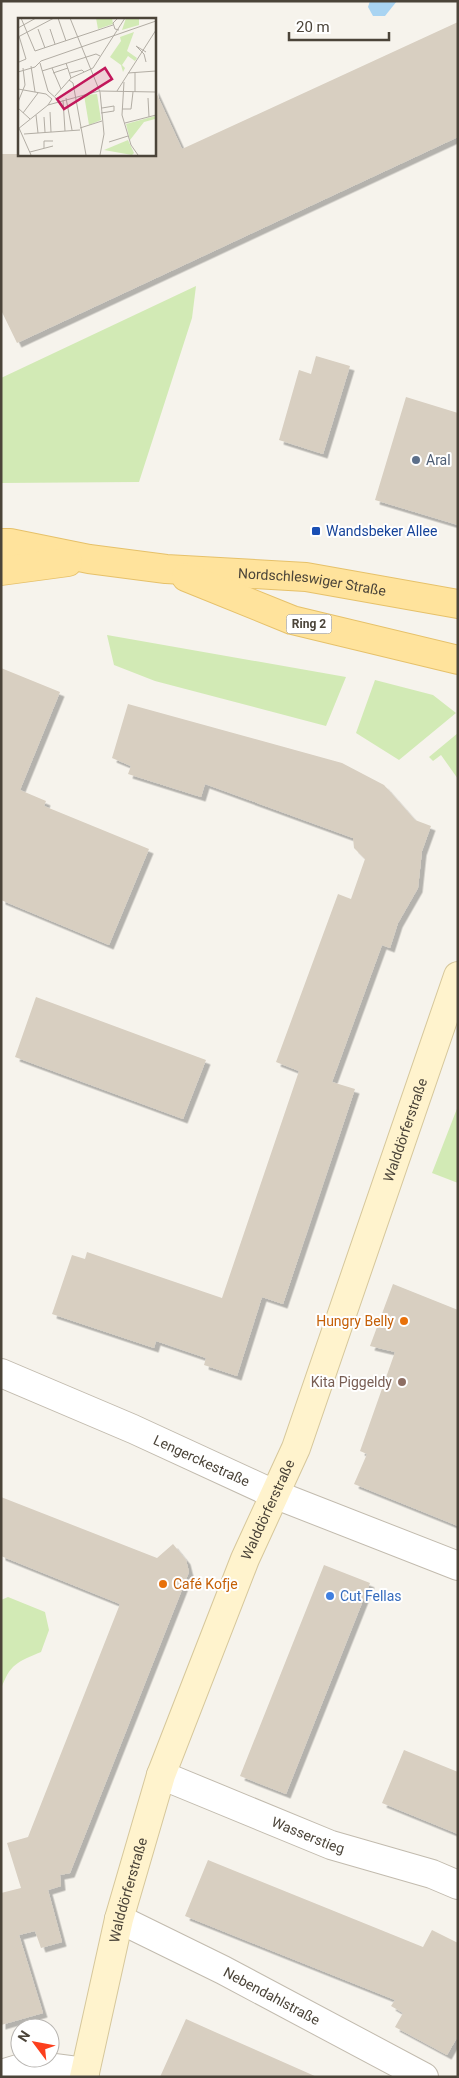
<svg xmlns="http://www.w3.org/2000/svg" width="459" height="2078" viewBox="0 0 459 2078" font-family="Roboto,sans-serif">
  <style>
    .green { fill: #d2eab5 }
    .water { fill: #a9d4f2 }
    .building { fill: #d8cfc1; filter: url(#shadow) }
    .lines { fill: none; stroke-linecap: round; stroke-linejoin: round }
    .street-casing { stroke: #c2bbae; stroke-width: 30 }
    .secondary-casing { stroke: #d6c79b; stroke-width: 30 }
    .primary-casing { stroke: #e6c16a; stroke-width: 30 }
    .street { stroke: #fff; stroke-width: 28 }
    .secondary { stroke: #fff3cd; stroke-width: 28 }
    .primary { stroke: #ffe39c; stroke-width: 28 }
    .service-dot { fill: #5c6f8a; stroke: #fff; stroke-width: 2 }
    .transit-dot { fill: #1a4fb4; stroke: #fff; stroke-width: 2 }
    .food-dot { fill: #e8710a; stroke: #fff; stroke-width: 2 }
    .education-dot { fill: #8d6e63; stroke: #fff; stroke-width: 2 }
    .shop-dot { fill: #3f7fe0; stroke: #fff; stroke-width: 2 }
    .labels { text-anchor: middle; stroke-width: 4; stroke-linejoin: round; paint-order: stroke }
    .shield { fill: #fff; stroke: #817c74; stroke-width: 1 }
    .shield-label { font-size: 12px; font-weight: bold; fill: #4b4439 }
    .service-label { font-size: 14px; fill: #4e5e75; stroke: #fff; text-anchor: start }
    .transit-label { font-size: 14px; fill: #164399; stroke: #fff; text-anchor: start }
    .street-label { font-size: 14px; fill: #4b4439; stroke: #fff }
    .food-label { font-size: 14px; fill: #c56008; stroke: #fff; text-anchor: end }
    .education-label { font-size: 14px; fill: #785e54; stroke: #fff; text-anchor: end }
    .shop-label { font-size: 14px; fill: #366cbe; stroke: #fff; text-anchor: start }
    .inset-road { fill: none; stroke: #b2ada4; stroke-width: 1 }
    .view { fill: #c2185b; fill-opacity: 0.15; stroke: #c2185b; stroke-width: 2.5 }
    .inset-edge { fill: none; stroke: #4b4439; stroke-width: 2.5 }
  </style>
  <defs>
    <filter id="shadow"><feDropShadow dx="4.5" dy="4.5" stdDeviation="0" flood-color="#0004"/></filter>
  </defs>
  <rect width="100%" height="100%" fill="#f6f3ec"/>
  <!-- green -->
  <path class="green" d="M 196,286 L 192,318 L 139,482 L 1,483 L 1,378 Z
    M 107,635 L 346,677 L 326,726 L 155,681 L 114,665 Z
    M 375,680 L 433,695 L 456,713 L 399,760 L 356,733 Z
    M 458,733 L 458,779 L 441,755 L 433,761 L 429,757 Z
    M 458,1106 L 458,1183 L 432,1173 Z
    M 8,1597 L 45,1612 L 49,1630 L 41,1652 C 17,1662 10,1664 1,1689 L 1,1600 Z"/>
  <!-- water -->
  <path class="water" d="M 370,1 L 397,1 L 385,16 L 373,16 L 368,7 Z"/>
  <!-- building -->
  <path class="building" d="M 458,22 L 458,137 L 17,343 L 1,310 L 1,154 L 154,154 L 154,88 L 182,149 Z
    M 316,356 L 350,366 L 323,454 L 279,440 L 299,370 L 311,374 Z
    M 406,397 L 458,413 L 458,525 L 375,500 Z
    M 1,668 L 60,692 L 20,790 L 46,801 L 44,806 L 149,849 L 109,945 L 1,900 Z
    M 128,704 L 342,763 L 384,785 L 415,820 L 431,826 L 422,851 L 418,888 L 398,923 L 390,948 L 382,945 L 332,1082 L 355,1089 L 283,1304 L 262,1297 L 237,1376 L 204,1365 L 206,1358 L 156,1341 L 154,1348 L 52,1314 L 72,1255 L 85,1259 L 87,1252 L 222,1298 L 299,1071 L 276,1062 L 338,894 L 351,899 L 365,859 L 354,848 L 353,838 L 205,784 L 201,797 L 128,774 L 131,766 L 112,758 Z
    M 36,997 L 206,1060 L 183,1119 L 15,1057 Z
    M 393,1284 L 458,1310 L 458,1526 L 354,1484 L 367,1454 L 360,1451 L 395,1352 L 370,1346 Z
    M 1,1497 L 157,1558 L 173,1544 L 186,1560 L 189,1572 L 70,1873 L 60,1875 L 61,1886 L 48,1890 L 62,1942 L 41,1948 L 35,1931 L 19,1935 L 43,2013 L 1,2025 L 1,1893 L 21,1888 L 7,1843 L 28,1837 L 120,1604 L 1,1556 Z
    M 324,1565 L 370,1583 L 286,1794 L 240,1776 Z
    M 404,1750 L 458,1772 L 458,1834 L 382,1803 Z
    M 208,1860 L 423,1947 L 432,1930 L 458,1943 L 458,2036 L 447,2055 L 395,2027 L 403,2013 L 391,2006 L 395,2000 L 185,1916 Z
    M 186,2019 L 215,2032 L 317,2077 L 160,2077 Z"/>
  <g class="lines">
    <!-- street casing -->
    <g class="street-casing">
      <g id="street">
        <path id="s1" d="M 1,1373 L 133,1429 L 274,1494 L 458,1566"/>
        <path id="s2" d="M 161,1775 L 331,1845 L 432,1874 L 458,1885"/>
        <path id="s3" d="M 119,1919 L 223,1970 L 424,2077"/>
        <path d="M 1,2074 L 31,2065 L 85,2072"/>
      </g>
    </g>
    <!-- secondary casing -->
    <g class="secondary-casing">
      <g id="secondary">
        <path id="s4" d="M 84,2077 L 119,1919 L 161,1775 L 245,1559 L 296,1448 L 458,976"/>
      </g>
    </g>
    <!-- primary casing -->
    <g class="primary-casing">
      <g id="primary">
        <path id="s5" d="M 1,543 L 10,543 L 89,559 L 166,569 L 306,577 L 458,604"/>
        <path d="M 1,571 L 68,562"/>
        <path d="M 186,577 L 292,620 L 458,660"/>
      </g>
    </g>
    <!-- street -->
    <use href="#street" class="street"/>
    <!-- secondary -->
    <use href="#secondary" class="secondary"/>
    <!-- primary -->
    <use href="#primary" class="primary"/>
  </g>
  <!-- markers -->
  <circle class="service-dot" cx="416" cy="460" r="5"/>
  <rect class="transit-dot" x="311" y="526" width="10" height="10" rx="2.5"/>
  <g class="food-dot">
    <circle cx="404" cy="1321" r="5"/>
    <circle cx="163" cy="1584" r="5"/>
  </g>
  <circle class="education-dot" cx="402" cy="1382" r="5"/>
  <circle class="shop-dot" cx="330" cy="1596" r="5"/>
  <g class="labels">
    <!-- shield labels -->
    <rect class="shield" x="286.5" y="614.5" width="45" height="19" rx="4"/>
    <g class="shield-label">
      <text x="309" y="628">Ring 2</text>
    </g>
    <!-- service labels -->
    <g class="service-label">
      <text x="426" y="465">Aral</text>
    </g>
    <!-- transit labels -->
    <g class="transit-label">
      <text x="326" y="536">Wandsbeker Allee</text>
    </g>
    <!-- street labels -->
    <g class="street-label">
      <text dy="5" stroke="none"><textPath href="#s5" startOffset="314">Nordschleswiger Straße</textPath></text>
      <text dy="5" stroke="none"><textPath href="#s4" startOffset="1002">Walddörferstraße</textPath></text>
      <text dy="5" stroke="none"><textPath href="#s1" startOffset="219">Lengerckestraße</textPath></text>
      <text dy="5" stroke="none"><textPath href="#s4" startOffset="598">Walddörferstraße</textPath></text>
      <text dy="5" stroke="none"><textPath href="#s2" startOffset="159">Wasserstieg</textPath></text>
      <text dy="5" stroke="none"><textPath href="#s4" startOffset="192">Walddörferstraße</textPath></text>
      <text dy="5" stroke="none"><textPath href="#s3" startOffset="171">Nebendahlstraße</textPath></text>
    </g>
    <!-- food labels -->
    <g class="food-label">
      <text x="394" y="1326">Hungry Belly</text>
      <text x="173" y="1589" text-anchor="start">Café Kofje</text>
    </g>
    <!-- education labels -->
    <g class="education-label">
      <text x="392" y="1387">Kita Piggeldy</text>
    </g>
    <!-- shop labels -->
    <g class="shop-label">
      <text x="340" y="1601">Cut Fellas</text>
    </g>
  </g>
  <!-- overview -->
  <g transform="translate(18 18)">
    <rect width="138" height="138" fill="#f6f3ec"/>
    <path d="M 78,0 L 94,0 L 95,6 L 80,11 ZM 108,0 L 121,0 L 121,7 L 104,12 ZM 116,14 L 109,33 L 119,40 L 117,43 L 110,38 L 104,47 L 107,50 L 105,54 L 103,47 L 92,39 L 103,23 L 102,19 ZM 79,76 L 83,102 L 71,107 L 66,77 ZM 137,98 L 137,101 L 126,104 L 112,122 L 108,106 ZM 110,122 L 116,135 L 114,137 L 86,132 Z" fill="#d2eab5"/>
    <path class="inset-road" d="M 3,0 L 17,33 L 95,7M 40,0 L 48,23M 52,0 L 82,74 L 86,116 L 82,137M 100,0 L 95,5 L 97,11 L 101,12M 0,10 L 18,0M 20,11 L 27,30M 32,11 L 37,26M 0,19 L 36,0M 128,34 L 118,28 L 126,36 L 128,44M 1,44 L 8,41 L 1,18M 22,45 L 30,73 L 40,82M 48,45 L 53,60M 13,48 L 17,74M 34,50 L 43,71M 24,53 L 78,36 L 82,38M 0,54 L 17,49 L 23,43 L 138,3M 35,55 L 50,50M 52,55 L 64,52 L 66,54M 110,55 L 138,53M 51,62 L 55,65 L 68,137M 106,64 L 104,97 L 113,127 L 120,137M 0,71 L 28,76M 99,73 L 138,12M 117,74 L 117,55M 37,78 L 53,60 L 75,50 L 107,0M 48,80 L 54,112M 130,80 L 131,99M 45,82 L 47,113M 0,84 L 7,67 L 5,50M 30,87 L 81,73 L 138,74M 0,90 L 12,101M 104,91 L 113,91 L 115,74M 32,94 L 33,114M 5,95 L 20,75M 83,95 L 96,93 L 96,88 L 84,90M 18,97 L 20,115M 26,99 L 27,114M 107,105 L 138,97M 1,110 L 13,137M 62,110 L 84,103M 0,111 L 30,87 L 34,81 L 28,76M 6,116 L 62,112M 91,124 L 110,118M 26,130 L 26,123 L 35,123M 12,134 L 35,128"/>
    <path class="view" d="M 87,50 L 94,61 L 46,91 L 39,81 Z"/>
    <rect width="138" height="138" class="inset-edge"/>
  </g>
  <!-- border -->
  <rect width="459" height="2078" fill="none" stroke="#4b4439" stroke-width="5"/>
  <!-- north arrow -->
  <g transform="translate(35 2043) rotate(302)"><circle r="24" fill="#ffffff" stroke="#b7b4b0"/>
  <path d="M0-4L9 19L0 12L-9 19Z" fill="#fc3f1d"/>
  <text y="-8" font-size="14" font-weight="bold" text-anchor="middle" fill="#4b4439">N</text>
  </g>
  <!-- scale -->
  <path d="M289 32v8h100v-8" fill="none" stroke="#4b4439" stroke-width="2.5"/>
  <text x="296" y="32" font-size="15" fill="#4b4439" stroke="#ffffff" stroke-width="4" paint-order="stroke">20 m</text>
</svg>
